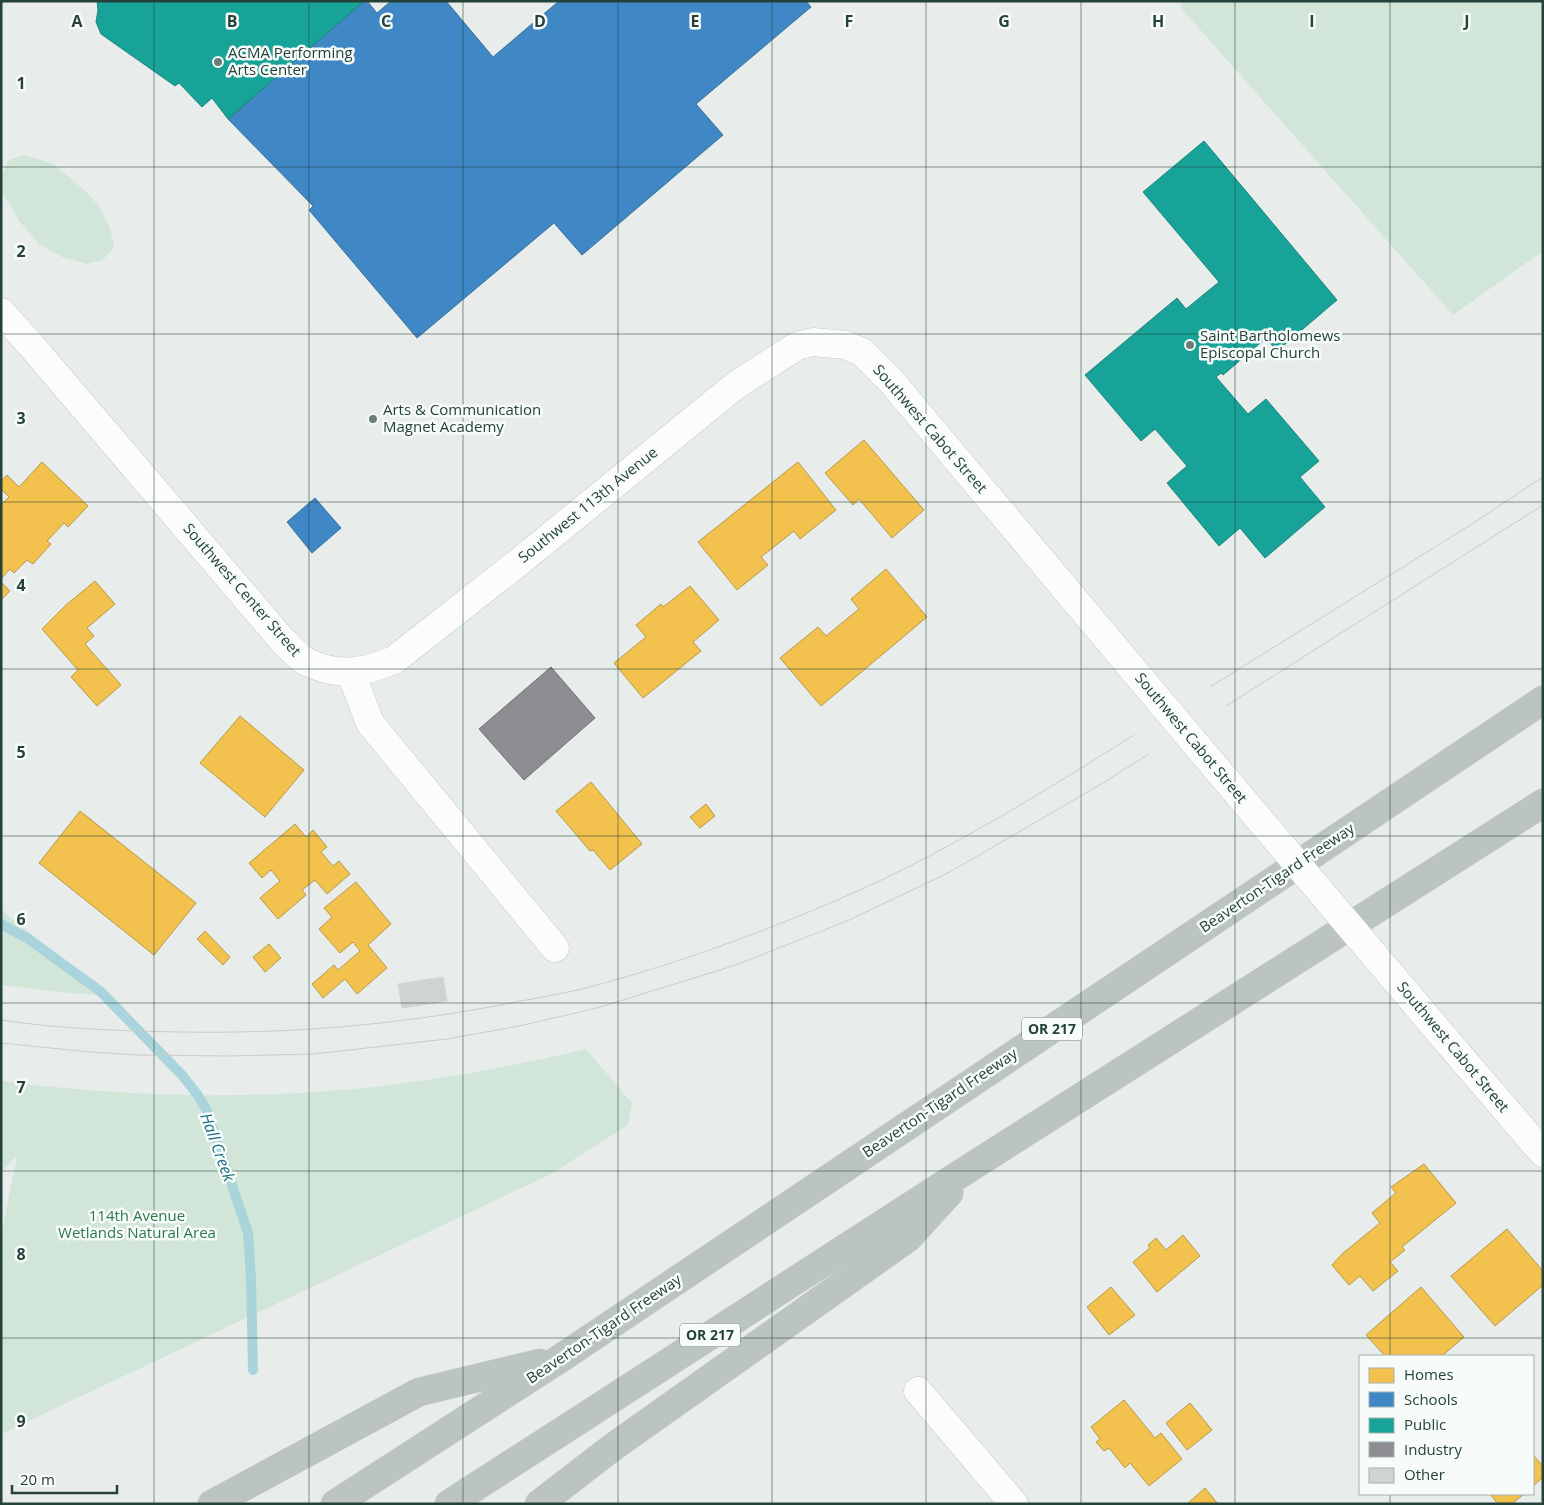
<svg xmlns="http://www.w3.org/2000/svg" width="1544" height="1505" viewBox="0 0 1544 1505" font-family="'Open Sans',sans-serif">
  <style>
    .green { fill: #d1e6d8 }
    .homes { fill: #f2c14e; stroke: #b49b48 }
    .schools { fill: #3f88c5; stroke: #37739b }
    .public { fill: #17a398; stroke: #1b867c }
    .industry { fill: #8d8d92; stroke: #6e7678 }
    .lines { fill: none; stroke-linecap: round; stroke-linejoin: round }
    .stream { stroke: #a9d4db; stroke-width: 10 }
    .building { fill: #cfd4d2; stroke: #d1d6d4 }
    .minor-casing { stroke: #c5cac8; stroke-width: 29 }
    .tertiary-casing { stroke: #c5cac8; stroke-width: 29 }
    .motorway-casing { stroke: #c3ccc9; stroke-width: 29 }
    .minor { stroke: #fcfcfc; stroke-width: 28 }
    .tertiary { stroke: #fcfcfc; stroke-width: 28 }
    .motorway { stroke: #bcc4c2; stroke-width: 28 }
    .tram { stroke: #c9cdcc; stroke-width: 1 }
    .tertiary-bridge-casing { stroke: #c5cac8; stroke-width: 29; stroke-linecap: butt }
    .tertiary-bridge { stroke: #fcfcfc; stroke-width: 28 }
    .grid { fill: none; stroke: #24423a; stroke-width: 1; stroke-opacity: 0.55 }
    .poi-dot { fill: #697e78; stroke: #f7fbf9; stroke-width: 2 }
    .labels { text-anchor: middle; stroke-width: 5; stroke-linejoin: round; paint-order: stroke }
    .shield { fill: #f7fbf9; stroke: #637a73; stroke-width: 1 }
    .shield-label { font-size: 14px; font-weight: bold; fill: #24423a }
    .poi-label { font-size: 15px; fill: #24423a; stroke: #f7fbf9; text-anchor: start }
    .street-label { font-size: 15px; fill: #24423a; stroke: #f7fbf9 }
    .park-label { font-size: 15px; fill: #2d7a4b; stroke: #f7fbf9 }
    .water-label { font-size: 16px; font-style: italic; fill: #1c6f80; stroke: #f7fbf9 }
    .grid-label { font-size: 16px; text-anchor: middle; font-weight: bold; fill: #24423a; stroke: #f7fbf9; stroke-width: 5; stroke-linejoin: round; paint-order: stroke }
  </style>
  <rect width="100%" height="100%" fill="#e8edeb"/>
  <!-- green -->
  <path class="green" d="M 1183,1 L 1543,1 L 1543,251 L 1453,315 L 1180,7 Z
    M 24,155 L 54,164 L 84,190 L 100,207 L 110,228 L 114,247 L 103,260 L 87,264 L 62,257 L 39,244 L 19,221 L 3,193 L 1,176 L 9,160 Z
    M 1,910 L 95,984 L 109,996 L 69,993 L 1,985 Z
    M 586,1049 L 632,1103 L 628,1125 L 551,1174 L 1,1434 L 1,1237 L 17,1156 L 1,1172 L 1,1081 C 124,1097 249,1100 373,1087 C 444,1079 515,1066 586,1049 Z"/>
  <!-- homes -->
  <path class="homes" d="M 864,440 L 924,510 L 892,538 L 859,499 L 853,505 L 825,473 Z
    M 42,462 L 88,506 L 68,527 L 64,523 L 47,541 L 51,544 L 33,564 L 27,560 L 14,573 L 10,569 L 1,579 L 1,505 L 9,497 L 1,489 L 1,481 L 7,475 L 19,487 Z
    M 798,462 L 836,510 L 800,539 L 794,531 L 761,557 L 768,565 L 737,590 L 698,542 Z
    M 886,569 L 927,617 L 821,706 L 780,658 L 818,627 L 826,636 L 859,609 L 851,599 Z
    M 95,581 L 115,604 L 87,628 L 94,636 L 85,644 L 121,685 L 97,706 L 71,677 L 78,670 L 42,629 L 66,605 Z
    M 1,582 L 10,591 L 1,600 Z
    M 690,586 L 719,620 L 693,642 L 701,651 L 643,698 L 614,663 L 646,637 L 636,625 L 661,604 L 663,607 Z
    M 240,716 L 304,770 L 265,817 L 200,763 Z
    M 591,782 L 642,844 L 610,870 L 593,850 L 590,851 L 556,811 Z
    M 706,804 L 715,816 L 700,828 L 690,817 Z
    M 80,811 L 196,903 L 154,955 L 39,863 Z
    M 295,824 L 306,837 L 313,830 L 327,847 L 321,852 L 333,866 L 339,861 L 350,874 L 327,894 L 315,880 L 302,890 L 306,895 L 278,919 L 260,898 L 280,881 L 271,870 L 262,878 L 249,863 Z
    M 356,882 L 391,924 L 368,945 L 387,968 L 357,994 L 345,979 L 323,998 L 312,984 L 334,965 L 338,970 L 360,951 L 353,942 L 340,953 L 319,929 L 332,917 L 324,908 Z
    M 205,931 L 230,957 L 223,965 L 197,939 Z
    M 269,944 L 281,958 L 265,972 L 253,957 Z
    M 1424,1164 L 1456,1203 L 1402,1247 L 1405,1250 L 1390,1262 L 1398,1271 L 1373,1291 L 1360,1276 L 1349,1285 L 1332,1265 L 1342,1254 L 1380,1223 L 1372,1213 L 1396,1193 L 1391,1187 Z
    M 1507,1229 L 1543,1271 L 1543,1285 L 1495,1326 L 1451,1276 Z
    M 1183,1235 L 1200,1256 L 1157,1292 L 1133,1262 L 1150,1248 L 1148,1245 L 1156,1238 L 1166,1250 Z
    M 1111,1287 L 1135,1315 L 1109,1335 L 1087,1307 Z
    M 1421,1287 L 1464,1337 L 1442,1356 L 1385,1356 L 1366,1335 Z
    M 1124,1400 L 1155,1438 L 1161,1433 L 1182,1459 L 1149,1486 L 1130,1463 L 1125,1468 L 1109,1448 L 1104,1451 L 1096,1442 L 1100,1439 L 1091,1427 Z
    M 1190,1403 L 1212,1430 L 1187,1450 L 1166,1423 Z
    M 1533,1455 L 1543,1466 L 1543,1477 L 1533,1486 Z
    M 1205,1488 L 1218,1504 L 1187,1504 Z
    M 1490,1494 L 1524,1494 L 1512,1504 L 1498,1504 Z"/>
  <!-- schools -->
  <path class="schools" d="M 364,1 L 367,1 L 377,13 L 391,1 L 446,1 L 493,57 L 559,1 L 806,1 L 811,7 L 696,104 L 723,135 L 582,255 L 554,223 L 417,338 L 309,210 L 313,206 L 228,119 Z
    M 315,498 L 341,528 L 312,553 L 287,522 Z"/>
  <!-- public -->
  <path class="public" d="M 97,1 L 364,1 L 228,119 L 212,98 L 202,107 L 179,83 L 175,86 L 101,34 L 96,22 L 98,10 Z
    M 1204,141 L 1337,300 L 1277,351 L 1266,338 L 1223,375 L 1221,373 L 1216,377 L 1248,414 L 1266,399 L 1319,461 L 1300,477 L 1325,507 L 1265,558 L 1240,528 L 1219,546 L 1167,483 L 1187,466 L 1155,429 L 1141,441 L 1085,375 L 1177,298 L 1186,309 L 1219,282 L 1143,192 Z"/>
  <!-- industry -->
  <path class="industry" d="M 551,667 L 595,718 L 524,780 L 479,729 Z"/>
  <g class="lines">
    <!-- stream -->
    <path class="stream" d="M 1,924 L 27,938 L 100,991 L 182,1075 L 197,1094 L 207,1111 L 248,1233 L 251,1278 L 253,1370"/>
  </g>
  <!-- building -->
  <path class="building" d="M 443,977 L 447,1001 L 402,1008 L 398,984 Z"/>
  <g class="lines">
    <!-- minor casing -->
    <g class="minor-casing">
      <path id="minor" d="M 351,673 L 370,723 L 555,948
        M 918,1391 L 1014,1504"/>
    </g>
    <!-- tertiary casing -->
    <g class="tertiary-casing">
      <path id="tertiary" d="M 1,312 L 30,344 L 283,641 C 290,647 298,657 307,662 C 338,677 363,673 394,660 L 519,562 L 736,385 L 797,346 L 813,342 L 845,345 L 862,352 L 891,381 L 1199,748
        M 1447,1041 L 1543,1153"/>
    </g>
    <!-- motorway casing -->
    <g class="motorway-casing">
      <path id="motorway" d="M 212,1504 L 419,1392 L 540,1363
        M 335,1504 L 561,1358 L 1543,700
        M 449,1504 L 971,1167 L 1543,803
        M 539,1504 L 613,1447 L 908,1238 L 949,1193"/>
    </g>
    <!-- minor -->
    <use href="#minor" class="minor"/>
    <!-- tertiary -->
    <use href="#tertiary" class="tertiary"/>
    <!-- motorway -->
    <use href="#motorway" class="motorway"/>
    <!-- tram -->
    <path class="tram" d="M 1210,687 L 1472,524 L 1543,477
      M 1226,706 L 1543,505
      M 1,1020 C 60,1029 121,1031 181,1032 C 297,1034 407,1024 521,1001 C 542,997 564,993 586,988 C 680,963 773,929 862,889 C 955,847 1048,789 1134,735
      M 1,1043 L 90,1052 L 136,1055 L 230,1056 L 313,1054 L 447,1039 L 519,1026 L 597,1008 L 736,965 L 847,921 L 948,873 L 1098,786 L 1149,754"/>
    <!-- tertiary-bridge casing -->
    <g class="tertiary-bridge-casing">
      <path id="tertiary-bridge" d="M 1199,748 L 1447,1041"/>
    </g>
    <!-- tertiary-bridge -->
    <use href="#tertiary-bridge" class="tertiary-bridge"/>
  </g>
  <!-- grid -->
  <path class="grid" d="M 154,1 L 154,1504M 309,1 L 309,1504M 463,1 L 463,1504M 618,1 L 618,1504M 772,1 L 772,1504M 926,1 L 926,1504M 1081,1 L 1081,1504M 1235,1 L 1235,1504M 1390,1 L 1390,1356M 1,167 L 1543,167M 1,334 L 1543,334M 1,502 L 1543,502M 1,669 L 1543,669M 1,836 L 1543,836M 1,1003 L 1543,1003M 1,1171 L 1543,1171M 1,1338 L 1543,1338M 1390,1494 L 1390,1504"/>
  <!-- markers -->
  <g class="poi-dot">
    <circle cx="218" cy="62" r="5"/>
    <circle cx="1190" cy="345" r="5"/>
    <circle cx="373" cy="419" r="5"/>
  </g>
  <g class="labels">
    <!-- shield labels -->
    <g class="shield">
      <rect x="1022" y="1017.5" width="60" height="23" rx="4"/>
      <rect x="680" y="1323.5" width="60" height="23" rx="4"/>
    </g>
    <g class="shield-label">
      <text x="1052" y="1034">OR 217</text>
      <text x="710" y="1340">OR 217</text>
    </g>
    <!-- poi labels -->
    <g class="poi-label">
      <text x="228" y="58">ACMA Performing<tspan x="228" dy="17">Arts Center</tspan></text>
      <text x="1200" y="341">Saint Bartholomews<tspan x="1200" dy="17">Episcopal Church</tspan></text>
      <text x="383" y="415">Arts &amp; Communication<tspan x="383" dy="17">Magnet Academy</tspan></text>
    </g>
    <!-- street labels -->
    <g class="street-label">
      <text transform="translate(930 429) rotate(49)" y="5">Southwest Cabot Street</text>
      <text transform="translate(588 505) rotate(-39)" y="5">Southwest 113th Avenue</text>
      <text transform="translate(242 590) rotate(49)" y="5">Southwest Center Street</text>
      <text transform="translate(1191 738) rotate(50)" y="5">Southwest Cabot Street</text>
      <text transform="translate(1277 878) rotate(-34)" y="5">Beaverton-Tigard Freeway</text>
      <text transform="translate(1453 1047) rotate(50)" y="5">Southwest Cabot Street</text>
      <text transform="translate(940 1103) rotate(-34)" y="5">Beaverton-Tigard Freeway</text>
      <text transform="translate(604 1329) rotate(-34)" y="5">Beaverton-Tigard Freeway</text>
    </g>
    <!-- park labels -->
    <g class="park-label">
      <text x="137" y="1221">114th Avenue<tspan x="137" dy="17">Wetlands Natural Area</tspan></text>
    </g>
    <!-- water labels -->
    <g class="water-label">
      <text transform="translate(218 1147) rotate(70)" y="6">Hall Creek</text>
    </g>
  </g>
  <g class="grid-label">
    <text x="77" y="27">A</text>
    <text x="232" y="27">B</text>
    <text x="386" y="27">C</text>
    <text x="540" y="27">D</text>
    <text x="695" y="27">E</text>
    <text x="849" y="27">F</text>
    <text x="1004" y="27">G</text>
    <text x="1158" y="27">H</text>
    <text x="1312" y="27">I</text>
    <text x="1467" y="27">J</text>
    <text x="21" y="89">1</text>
    <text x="21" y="257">2</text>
    <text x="21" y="424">3</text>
    <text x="21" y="591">4</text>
    <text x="21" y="758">5</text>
    <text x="21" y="925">6</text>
    <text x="21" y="1093">7</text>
    <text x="21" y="1260">8</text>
    <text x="21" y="1427">9</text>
  </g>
  <!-- border -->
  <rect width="1544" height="1505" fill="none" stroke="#24423a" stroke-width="5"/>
  <!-- legend -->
  <rect x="1359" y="1355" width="175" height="140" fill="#f7fbf9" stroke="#a3b1ad"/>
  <rect x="1369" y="1368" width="25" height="15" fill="#f2c14e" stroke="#a3b1ad"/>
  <text x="1404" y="1380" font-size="15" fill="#24423a">Homes</text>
  <rect x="1369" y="1392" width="25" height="15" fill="#3f88c5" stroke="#a3b1ad"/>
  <text x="1404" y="1405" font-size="15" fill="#24423a">Schools</text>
  <rect x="1369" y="1418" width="25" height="15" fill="#17a398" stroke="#a3b1ad"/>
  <text x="1404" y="1430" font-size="15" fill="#24423a">Public</text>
  <rect x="1369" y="1442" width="25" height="15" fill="#8d8d92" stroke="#a3b1ad"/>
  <text x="1404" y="1455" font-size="15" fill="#24423a">Industry</text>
  <rect x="1369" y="1468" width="25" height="15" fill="#cfd4d2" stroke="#a3b1ad"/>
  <text x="1404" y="1480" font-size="15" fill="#24423a">Other</text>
  <!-- scale -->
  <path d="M12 1485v8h105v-8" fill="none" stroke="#24423a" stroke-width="2.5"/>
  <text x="20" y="1485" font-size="15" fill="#24423a" stroke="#f7fbf9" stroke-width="4" paint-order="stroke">20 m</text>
</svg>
